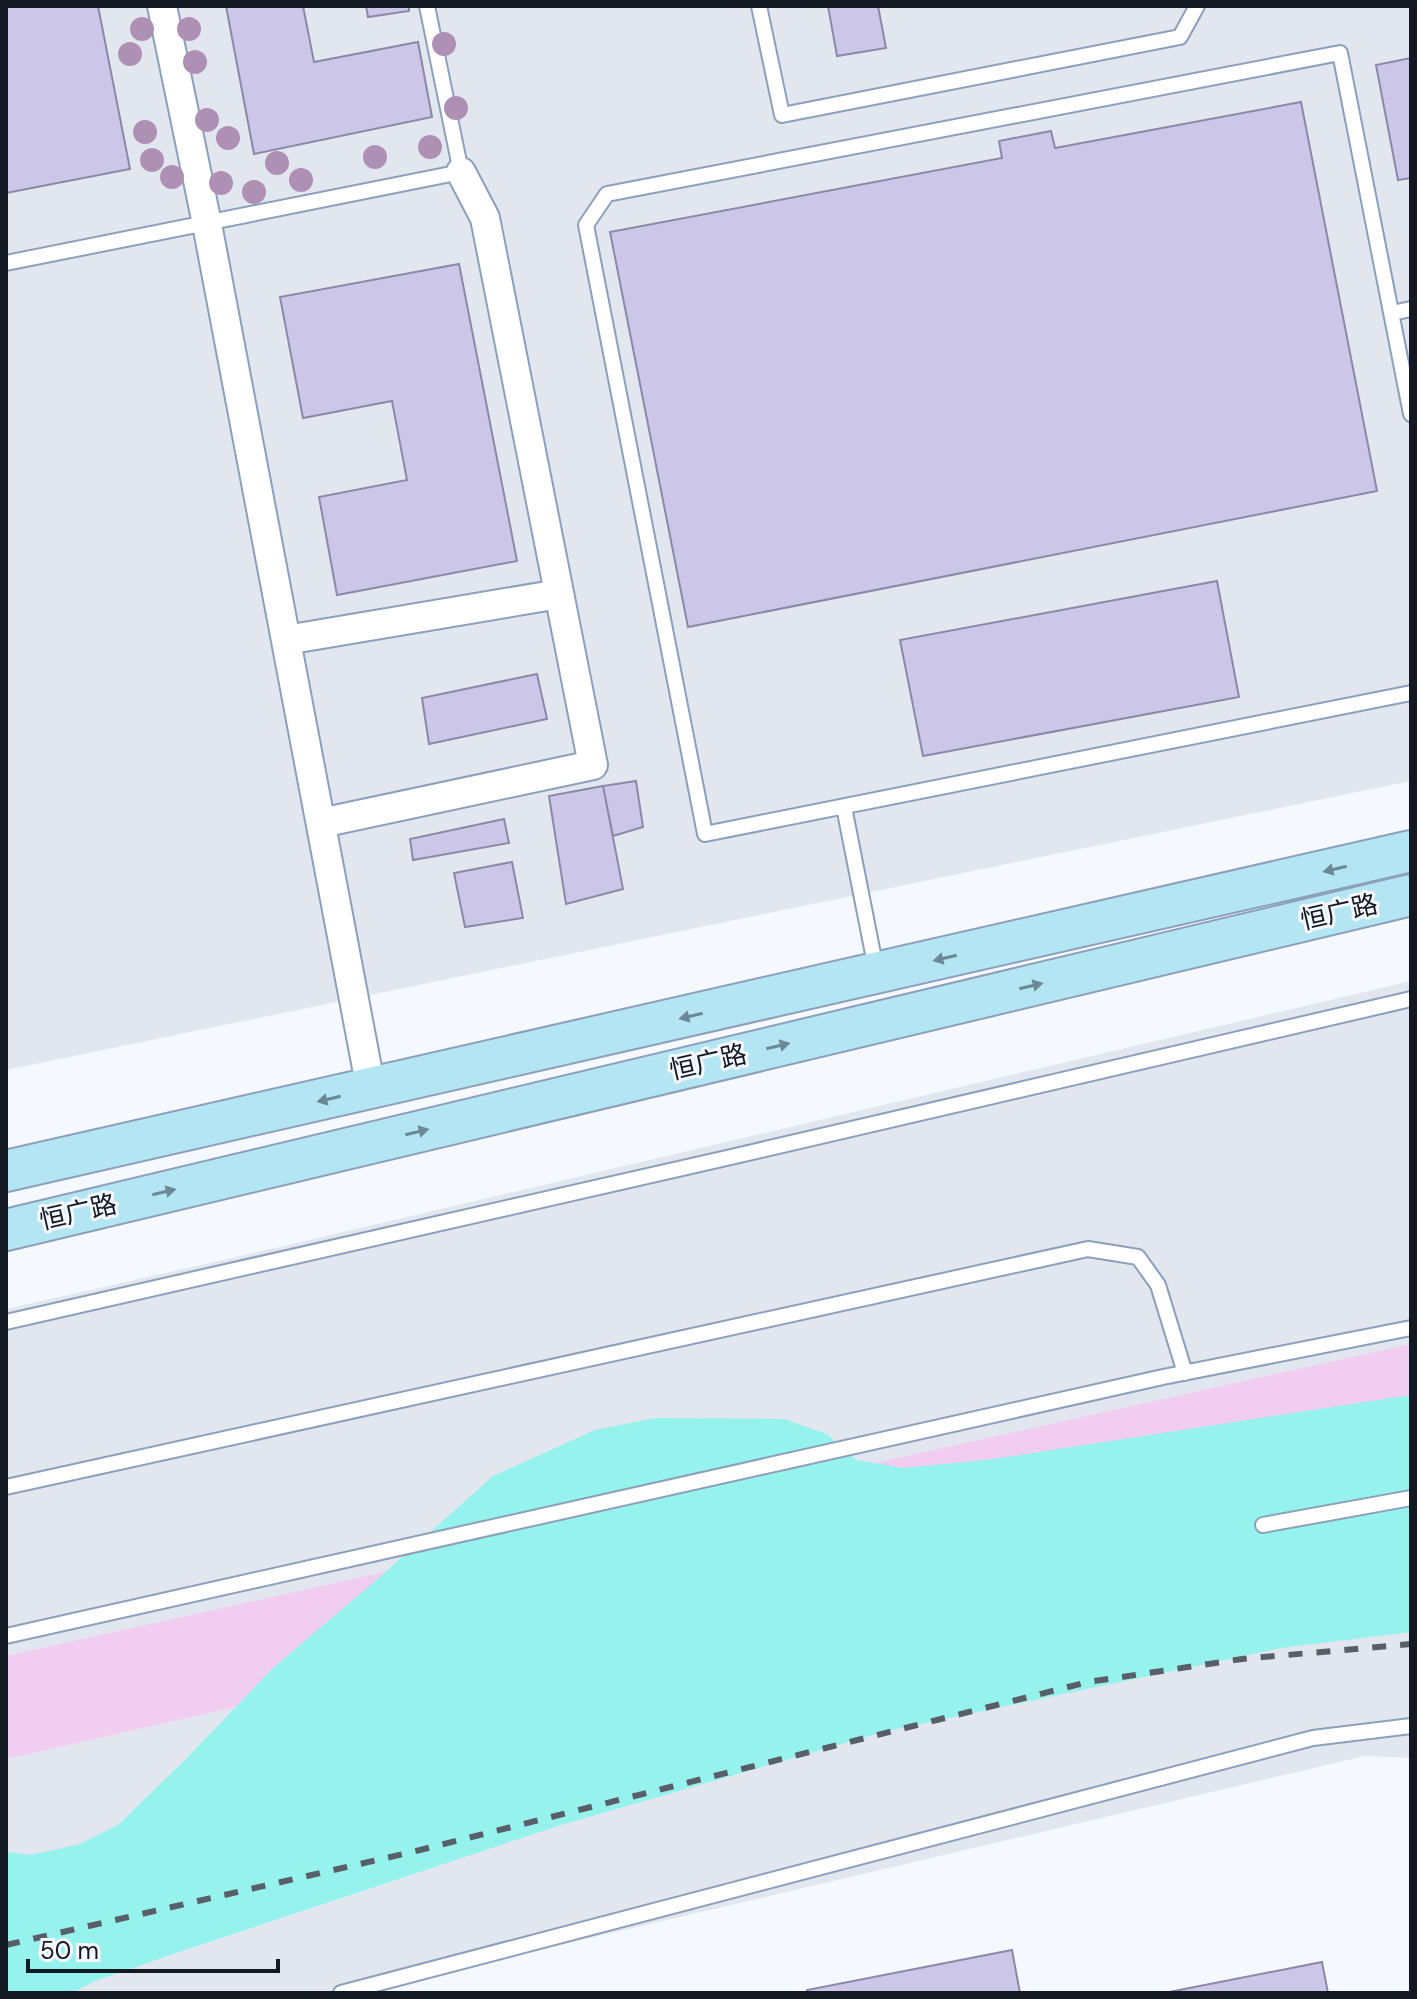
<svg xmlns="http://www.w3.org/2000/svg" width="1417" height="1999" viewBox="0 0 1417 1999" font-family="'DM Sans','Noto Sans SC',sans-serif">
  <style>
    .built { fill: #e2e7ef }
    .green { fill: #f2cdf2 }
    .water { fill: #96f2ed }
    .building { fill: #ccc7e8; stroke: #8c88a7; stroke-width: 2 }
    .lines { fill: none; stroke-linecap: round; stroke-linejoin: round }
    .lane-casing { stroke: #8c9fbb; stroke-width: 18 }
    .street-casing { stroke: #8c9fbb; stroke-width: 32 }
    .secondary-casing { stroke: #8c9fbb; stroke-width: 44 }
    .lane { stroke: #fff; stroke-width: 14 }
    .street { stroke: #fff; stroke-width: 28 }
    .secondary { stroke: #b3e5f2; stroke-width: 40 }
    .rail { stroke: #595f68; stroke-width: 6; stroke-dasharray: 14 14; stroke-linecap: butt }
    .tree { fill: #af90b5 }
    .oneway { fill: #6b8995 }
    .labels { text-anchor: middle; stroke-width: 6; stroke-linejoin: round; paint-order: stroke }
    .street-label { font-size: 26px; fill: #121923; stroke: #f5f9ff }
  </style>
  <rect width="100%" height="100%" fill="#f5f9ff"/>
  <!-- built -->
  <path class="built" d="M 6,6 L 1411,6 L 1411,781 L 6,1070 Z
    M 1411,981 L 1411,1758 L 1365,1756 L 356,1993 L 6,1993 L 6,1309 L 245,1255 Z"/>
  <!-- green -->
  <path class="green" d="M 1411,1344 L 1411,1440 L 6,1759 L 6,1656 Z"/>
  <!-- water -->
  <path class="water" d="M 1411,1395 L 1411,1632 L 1281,1648 L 883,1732 L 561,1825 L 185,1950 L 95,1981 L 72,1993 L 6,1993 L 6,1852 L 31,1855 L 80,1844 L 118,1825 L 186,1759 L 273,1668 L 381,1576 L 493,1476 L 595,1430 L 656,1418 L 784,1419 L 827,1434 L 856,1460 L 903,1468 L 993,1459 Z"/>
  <!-- building -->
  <path class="building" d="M 6,6 L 98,6 L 130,169 L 6,193 Z
    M 226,6 L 303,6 L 314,62 L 418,42 L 432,117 L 254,154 Z
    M 366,6 L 409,6 L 409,11 L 368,17 Z
    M 828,6 L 878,6 L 886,48 L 837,56 Z
    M 1411,58 L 1411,178 L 1398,180 L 1376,65 Z
    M 1301,102 L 1377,491 L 688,627 L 610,232 L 1002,158 L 999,141 L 1051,131 L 1055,148 Z
    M 459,264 L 517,561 L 337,595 L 319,497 L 407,480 L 392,401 L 303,418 L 280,297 Z
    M 1217,581 L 1239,697 L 923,756 L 900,640 Z
    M 537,674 L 547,719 L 429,744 L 422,698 Z
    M 636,781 L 643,827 L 613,836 L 603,786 Z
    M 603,786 L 623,889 L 566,904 L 549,796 Z
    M 504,819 L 509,843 L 413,860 L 410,839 Z
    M 512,862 L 523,918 L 465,927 L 454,873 Z
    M 1012,1950 L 1020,1993 L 807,1993 L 807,1990 Z
    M 1322,1962 L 1328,1993 L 1164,1993 Z"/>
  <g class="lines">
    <!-- lane casing -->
    <g class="lane-casing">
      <path id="lane" d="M 759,6 L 782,115 L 1180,37 L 1197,6
        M 6,263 L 461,172 L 427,6
        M 1392,313 L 1411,309
        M 1411,414 L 1340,53 L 607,194 L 586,225 L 705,834 L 1411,693
        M 844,807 L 876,969
        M 6,1322 L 731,1157 L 1411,999
        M 6,1487 L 1088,1249 L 1138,1257 L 1158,1285 L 1185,1373
        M 1263,1525 L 1411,1498
        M 6,1636 L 1163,1377 L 1411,1328
        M 341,1993 L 1313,1738 L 1411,1726"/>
    </g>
    <!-- street casing -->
    <g class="street-casing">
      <path id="street" d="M 162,6 L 207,224 L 371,1089
        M 286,640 L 559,594
        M 321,823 L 593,765 L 485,218 L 461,172"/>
    </g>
    <!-- secondary casing -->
    <g class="secondary-casing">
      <path id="secondary" d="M 6,1171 L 1411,851
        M 6,1230 L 1411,895"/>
    </g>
    <!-- lane -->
    <use href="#lane" class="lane"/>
    <!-- street -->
    <use href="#street" class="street"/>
    <!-- secondary -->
    <use href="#secondary" class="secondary"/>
    <!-- rail -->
    <path class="rail" d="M 6,1945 L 412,1852 L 1088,1682 L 1242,1659 L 1411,1644"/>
  </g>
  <!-- trees -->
  <g class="tree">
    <circle cx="142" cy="29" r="12"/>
    <circle cx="189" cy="29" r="12"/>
    <circle cx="444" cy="44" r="12"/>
    <circle cx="130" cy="54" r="12"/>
    <circle cx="195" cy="62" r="12"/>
    <circle cx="456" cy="108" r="12"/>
    <circle cx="207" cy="120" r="12"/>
    <circle cx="145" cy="132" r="12"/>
    <circle cx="228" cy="138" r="12"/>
    <circle cx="430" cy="147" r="12"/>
    <circle cx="375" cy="157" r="12"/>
    <circle cx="152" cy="160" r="12"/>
    <circle cx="277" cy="163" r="12"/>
    <circle cx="172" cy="177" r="12"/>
    <circle cx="301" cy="180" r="12"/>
    <circle cx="221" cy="183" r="12"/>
    <circle cx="254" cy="192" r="12"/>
  </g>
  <!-- one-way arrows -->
  <defs><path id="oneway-solid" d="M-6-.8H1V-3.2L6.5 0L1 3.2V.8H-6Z" transform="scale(2)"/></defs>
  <g class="oneway">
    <use href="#oneway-solid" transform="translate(1335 869) rotate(167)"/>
    <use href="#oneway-solid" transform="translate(945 958) rotate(167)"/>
    <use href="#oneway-solid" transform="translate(1031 986) rotate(-13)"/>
    <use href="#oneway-solid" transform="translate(691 1016) rotate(167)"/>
    <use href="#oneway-solid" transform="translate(778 1046) rotate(-13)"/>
    <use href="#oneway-solid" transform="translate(329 1099) rotate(167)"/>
    <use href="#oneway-solid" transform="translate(417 1132) rotate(-13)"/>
    <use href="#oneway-solid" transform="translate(164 1192) rotate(-13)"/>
  </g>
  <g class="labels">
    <!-- street labels -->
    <g class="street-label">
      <text transform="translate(1339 912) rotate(-13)" y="9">恒广路</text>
      <text transform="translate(708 1062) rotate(-13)" y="9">恒广路</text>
      <text transform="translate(78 1212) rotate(-13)" y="9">恒广路</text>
    </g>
  </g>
  <!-- border -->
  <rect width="1417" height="1999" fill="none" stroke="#121923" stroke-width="16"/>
  <!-- scale -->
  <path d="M28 1959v12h250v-12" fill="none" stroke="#121923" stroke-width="4"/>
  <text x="40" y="1959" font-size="24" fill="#121923" stroke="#f5f9ff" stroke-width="6" paint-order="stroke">50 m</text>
</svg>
